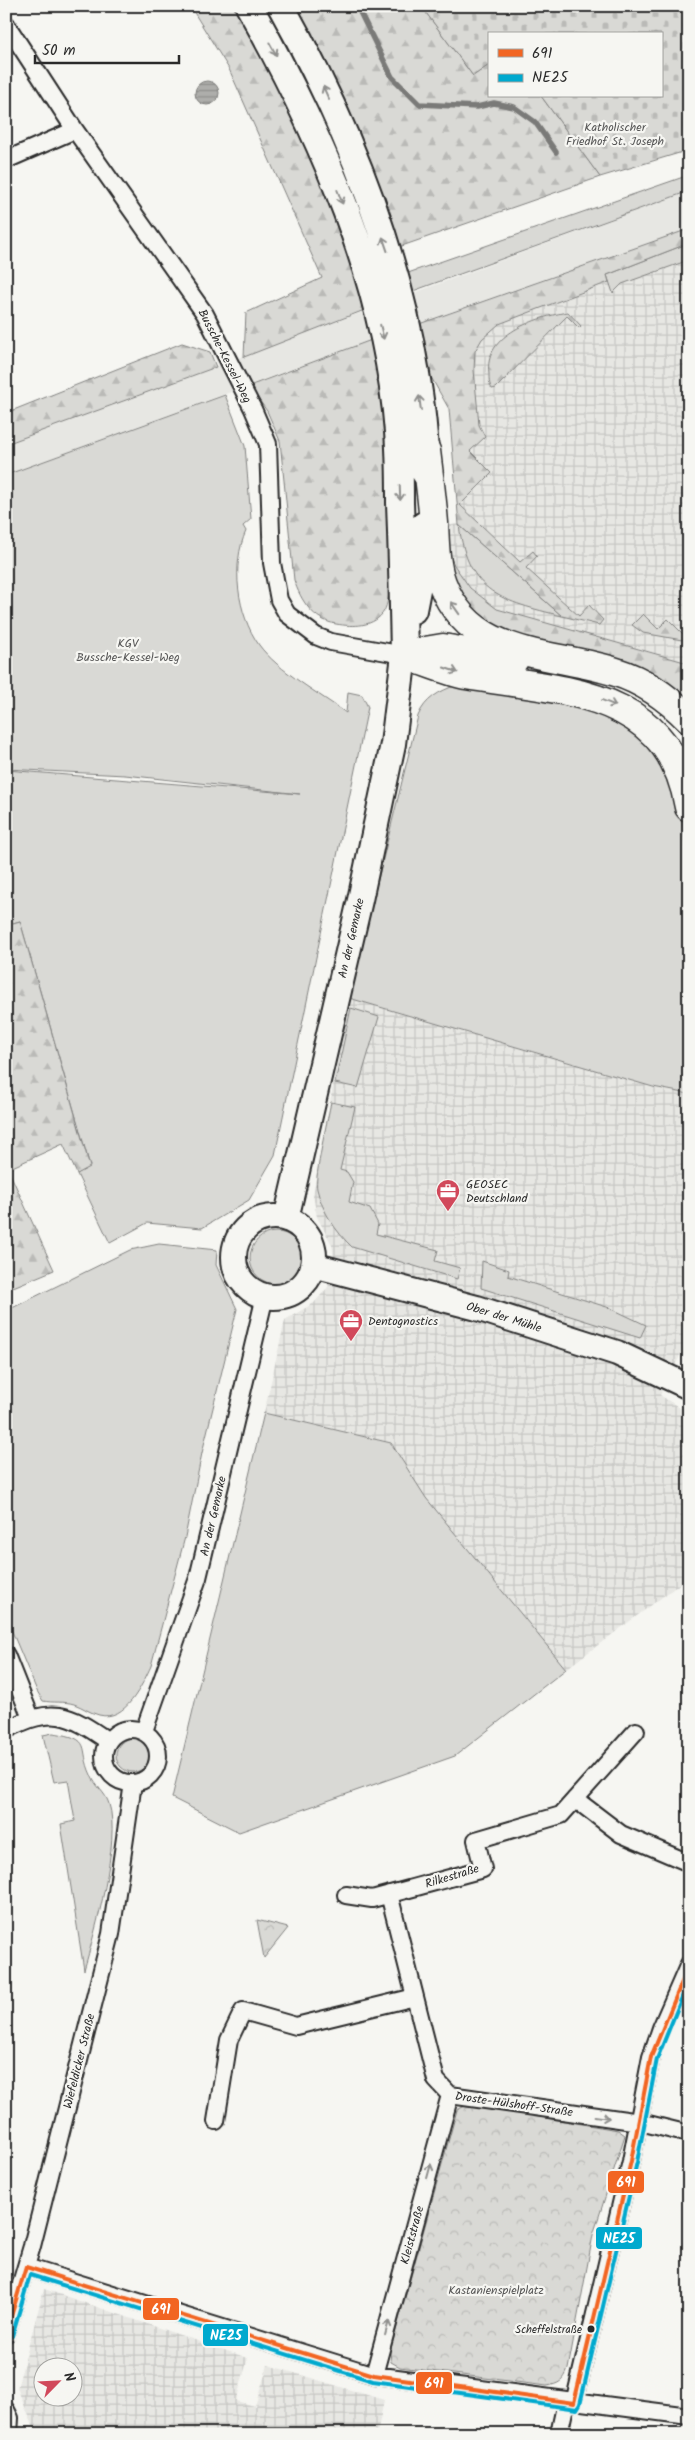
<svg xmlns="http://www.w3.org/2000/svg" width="695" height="2440" viewBox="0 0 695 2440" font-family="Kalam,sans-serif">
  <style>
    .built { fill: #e7e7e3 }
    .industrial { fill: url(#industrial-grid); fill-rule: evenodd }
    .green { fill: #d9d9d5; stroke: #828280 }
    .forest { fill: url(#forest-firs); stroke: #828280 }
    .cemetery { fill: url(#cemetery-stones); stroke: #828280 }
    .park { fill: url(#park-crowns); stroke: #828280 }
    .water { fill: url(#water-rules); stroke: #7a7a78 }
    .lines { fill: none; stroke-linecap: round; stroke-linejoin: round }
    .stream { stroke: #7a7a78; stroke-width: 5.5 }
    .street-casing { stroke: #2b2b2b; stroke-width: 20 }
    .secondary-casing { stroke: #2b2b2b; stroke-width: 28 }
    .primary-casing { stroke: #2b2b2b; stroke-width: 30 }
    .highway-casing { stroke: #2b2b2b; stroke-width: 31 }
    .street { stroke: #f6f6f2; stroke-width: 16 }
    .secondary { stroke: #f6f6f2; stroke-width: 24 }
    .primary { stroke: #f6f6f2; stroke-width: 26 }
    .highway { stroke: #f6f6f2; stroke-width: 28 }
    .bus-1-casing { stroke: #f6f6f2; stroke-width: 8 }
    .bus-2-casing { stroke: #f6f6f2; stroke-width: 8 }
    .bus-1 { stroke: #f26522; stroke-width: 4 }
    .bus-2 { stroke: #00a9ce; stroke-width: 4 }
    .oneway { stroke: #90908e }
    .bus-dot { fill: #2b2b2b; stroke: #f6f6f2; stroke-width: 2 }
    .labels { text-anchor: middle; stroke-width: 4.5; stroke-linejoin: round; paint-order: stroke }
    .bus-label { font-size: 11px; fill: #2b2b2b; stroke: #f6f6f2; text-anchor: end }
    .park-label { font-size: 12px; fill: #565656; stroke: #f6f6f2 }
    .street-label { font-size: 12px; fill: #2b2b2b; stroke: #f6f6f2 }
    .poi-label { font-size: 12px; fill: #2b2b2b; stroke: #f6f6f2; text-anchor: start }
    .line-badge { stroke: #f6f6f2; stroke-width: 2 }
    .badge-label { font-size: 14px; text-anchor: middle; font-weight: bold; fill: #fff }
  </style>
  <defs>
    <pattern id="industrial-grid" width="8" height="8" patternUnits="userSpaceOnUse" patternTransform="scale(1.25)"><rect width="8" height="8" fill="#e7e7e3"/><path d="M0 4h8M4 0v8" fill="none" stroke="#c6c6c3"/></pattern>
    <pattern id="forest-firs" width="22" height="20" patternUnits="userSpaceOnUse" patternTransform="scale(1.25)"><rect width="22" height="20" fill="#d9d9d5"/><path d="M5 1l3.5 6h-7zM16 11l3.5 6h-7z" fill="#babab7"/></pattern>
    <pattern id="cemetery-stones" width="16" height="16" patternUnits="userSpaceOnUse" patternTransform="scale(1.25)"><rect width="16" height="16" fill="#d9d9d5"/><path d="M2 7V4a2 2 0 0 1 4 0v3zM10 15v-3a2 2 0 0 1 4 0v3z" fill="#babab7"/></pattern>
    <pattern id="park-crowns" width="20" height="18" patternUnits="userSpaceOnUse" patternTransform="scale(1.25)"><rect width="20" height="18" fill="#d9d9d5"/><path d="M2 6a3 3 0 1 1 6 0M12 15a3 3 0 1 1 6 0" fill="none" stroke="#babab7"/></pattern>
    <pattern id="water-rules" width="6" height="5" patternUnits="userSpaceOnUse" patternTransform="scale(1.25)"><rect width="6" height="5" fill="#aeaeab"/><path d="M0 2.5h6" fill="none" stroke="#8e8e8b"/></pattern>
  </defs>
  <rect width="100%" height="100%" fill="#f6f6f2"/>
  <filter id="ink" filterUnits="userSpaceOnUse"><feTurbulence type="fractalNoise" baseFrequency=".02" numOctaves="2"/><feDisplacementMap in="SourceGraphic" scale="10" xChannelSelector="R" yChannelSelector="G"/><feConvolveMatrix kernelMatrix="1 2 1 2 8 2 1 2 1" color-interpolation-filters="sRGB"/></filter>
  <g filter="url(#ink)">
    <!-- built -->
    <path class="built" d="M 689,191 L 689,229 L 374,339 L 6,475 L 6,444 Z"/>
    <!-- industrial -->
    <path class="industrial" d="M 689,229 L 689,665 L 651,652 L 553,627 L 497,609 L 470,588 L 454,565 L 444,541 L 443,526 L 459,524 L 451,424 L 449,409 L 419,324 Z
      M 349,998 L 653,1087 L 689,1094 L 689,1338 L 660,1395 L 689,1414 L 689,1577 L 566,1669 L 426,1498 L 391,1443 L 264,1413 L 285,1320 L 314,1303 L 328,1287 L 331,1275 L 334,1259 L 332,1245 L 317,1217 L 313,1195 Z
      M 44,2289 L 248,2358 L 236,2401 L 255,2406 L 268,2365 L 384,2400 L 377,2434 L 44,2434 L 34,2428 L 17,2388 ZM 42,2368 L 72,2368 L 72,2398 L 42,2398 Z"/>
    <!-- green -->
    <path class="green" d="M 689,175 L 689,191 L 413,291 L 408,273 Z
      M 689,243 L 689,260 L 622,284 L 613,293 L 607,275 Z
      M 225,395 L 245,446 L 251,519 L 243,526 L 246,531 C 231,565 237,614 259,645 C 278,671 320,694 346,713 L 348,692 L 362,695 L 368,707 L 275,1155 L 249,1200 L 202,1228 L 147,1223 L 110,1243 L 77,1174 L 90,1166 L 20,921 L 6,925 L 6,770 L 300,794 L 125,775 L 6,769 L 6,475 Z
      M 459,525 L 562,616 C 502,601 468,594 459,525 Z
      M 457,685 L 476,686 L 612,714 L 659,753 L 680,806 L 689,870 L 689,1094 L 653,1087 L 349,998 L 418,716 C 425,699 439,691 457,685 Z
      M 351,1008 L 379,1017 L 358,1088 L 335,1083 Z
      M 331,1102 L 355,1107 L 340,1170 L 347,1172 L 353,1182 L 349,1202 L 370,1209 L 378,1224 L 376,1234 L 438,1250 L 435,1261 L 460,1268 L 457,1279 L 352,1247 C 336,1232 322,1211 317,1189 C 314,1177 328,1118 331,1102 Z
      M250 1258a26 26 0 1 1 52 0a26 26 0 1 1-52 0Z
      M 159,1244 L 217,1250 L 216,1265 L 237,1309 L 202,1453 L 185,1537 L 151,1666 C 142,1685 126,1722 99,1715 C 90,1713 83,1707 74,1704 C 64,1701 53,1703 43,1701 L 37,1691 L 6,1617 L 6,1311 L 130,1250 Z
      M 482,1261 L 509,1270 L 508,1276 L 610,1308 L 646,1325 L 640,1338 L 481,1288 Z
      M 264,1413 L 391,1443 L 426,1498 L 566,1669 L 455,1756 L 239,1832 L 172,1798 Z
      M 53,1733 C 95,1739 78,1747 91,1775 C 95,1786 106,1793 109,1804 C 121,1840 95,1932 84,1970 L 61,1824 L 75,1821 L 68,1780 L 54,1782 L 43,1735 Z
      M116 1755a17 17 0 1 1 34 0a17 17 0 1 1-34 0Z"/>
    <!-- forest -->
    <path class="forest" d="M 190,6 L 234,6 L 258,46 L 331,194 L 367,309 L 244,357 L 246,313 L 322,278 L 229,69 Z
      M 293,6 L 421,6 L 473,76 L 489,65 L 489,96 L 541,96 L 600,177 L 399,247 Z
      M 689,229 L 689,243 L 607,275 L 609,282 L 499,324 L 482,339 L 475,351 L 474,370 L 479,425 L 485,437 L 470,451 L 492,473 L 460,505 L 520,562 L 533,551 L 537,556 L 526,568 L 579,616 L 589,605 L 603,620 L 599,625 L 562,616 L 459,525 L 449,409 L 427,370 L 419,324 Z
      M 568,312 L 581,326 L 579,328 L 567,316 L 496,388 L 492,389 C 489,384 489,379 489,374 C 483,334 537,317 568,312 Z
      M 374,339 C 379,363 385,387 387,411 C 390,443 398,589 384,611 C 375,627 353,627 336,624 C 313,620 301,601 294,580 L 280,441 L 267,411 L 249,386 Z
      M 182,343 L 210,352 L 216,367 L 6,444 L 6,413 Z
      M 444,541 L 454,565 L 470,588 L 497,609 L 681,661 L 689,665 L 689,704 L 502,635 L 456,593 Z
      M 643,614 L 658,629 L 668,619 L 685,636 L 682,640 L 643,633 L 632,625 Z
      M 20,921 L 90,1167 L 77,1174 L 63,1144 L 8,1169 L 54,1270 L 6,1290 L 6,925 Z"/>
    <!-- cemetery -->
    <path class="cemetery" d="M 421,6 L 689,6 L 689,150 L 600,177 L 541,96 L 661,96 L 661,34 L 489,34 L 489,65 L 473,76 Z"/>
    <!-- park -->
    <path class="park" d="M 257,1920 L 288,1928 L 264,1958 Z
      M 467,2105 L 618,2130 L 625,2135 L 593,2235 L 568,2369 C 564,2381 559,2384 547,2386 L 400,2367 L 391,2362 L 390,2352 L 457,2110 Z"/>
    <!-- water -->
    <path class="water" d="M195 93a12 12 0 1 1 24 0a12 12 0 1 1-24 0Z"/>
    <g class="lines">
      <!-- stream -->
      <path class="stream" d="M 357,6 L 392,77 L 419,104 L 477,107 L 494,103 L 514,107 L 535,122 L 556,152"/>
      <!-- street casing -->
      <g class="street-casing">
        <path id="street" d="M 6,24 L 75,130 L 205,314 L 253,409 L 268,444 L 272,563 L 279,600 L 287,614 L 316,636 L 331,642 L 404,655
          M 6,160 L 75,130
          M 6,1655 L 31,1718
          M104 1756a27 27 0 1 1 54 0a27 27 0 1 1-54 0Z
          M 6,1730 C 52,1706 68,1713 108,1741
          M 144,1731 L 198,1578 L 265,1296
          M 575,1799 L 621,1834 L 689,1863
          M 389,1894 L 436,2080 L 450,2095 L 640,2122 L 689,2134
          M 346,1895 L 372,1899 L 483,1869 L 476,1840 L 561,1815 L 636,1731
          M 216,2121 L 229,2040 L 243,2011 L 296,2026 L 415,1997
          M 26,2267 L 374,2375 L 689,2416
          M 6,2334 L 32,2246 L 111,1934 L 133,1783
          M 374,2375 L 450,2095
          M 574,2403 L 631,2161 L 651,2057 L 661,2028 L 689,1964
          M 6,2410 L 10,2418 L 9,2434
          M 559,2434 L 566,2402"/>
      </g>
      <!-- secondary casing -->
      <g class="secondary-casing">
        <path id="secondary" d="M234 1257a40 40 0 1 1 80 0a40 40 0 1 1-80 0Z
          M 286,1219 L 360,900 L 393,744 L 404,655
          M 313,1265 L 477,1308 L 617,1353 L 689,1387"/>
      </g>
      <!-- primary casing -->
      <g class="primary-casing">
        <path id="primary" d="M 249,6 C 322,137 386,280 398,432 C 400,455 400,480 400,503 C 402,554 403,604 404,655
          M 281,6 C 344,119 394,240 415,368 C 421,402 426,438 425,473
          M 413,610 L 422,564 L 424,525"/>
      </g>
      <!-- highway casing -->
      <g class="highway-casing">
        <path id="highway" d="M 426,451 C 429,475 432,499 434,523 C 435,543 435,565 442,583 C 471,660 552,651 616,672 C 645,681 668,698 689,719
          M 413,653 L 443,648 L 514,660
          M 404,655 C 424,661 446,671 466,675 C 560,691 669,688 689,807"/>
      </g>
      <!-- street -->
      <use href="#street" class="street"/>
      <!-- secondary -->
      <use href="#secondary" class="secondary"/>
      <!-- primary -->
      <use href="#primary" class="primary"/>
      <!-- highway -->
      <use href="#highway" class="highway"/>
      <!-- bus-1 casing -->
      <g class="bus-1-casing">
        <path id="bus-1" d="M 26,2267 L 374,2375 L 574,2403
          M 6,2333 L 26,2267
          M 574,2403 L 631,2161 L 651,2057 L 689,1965"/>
      </g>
      <!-- bus-2 casing -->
      <g class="bus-2-casing">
        <path id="bus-2" d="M 12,2336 L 30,2275 L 373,2381 L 577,2409 L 580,2404 L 637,2162 L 657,2059 L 689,1980"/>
      </g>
      <!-- bus-1 -->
      <use href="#bus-1" class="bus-1"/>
      <!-- bus-2 -->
      <use href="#bus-2" class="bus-2"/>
    </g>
    <!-- one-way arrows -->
    <defs><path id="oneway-shaft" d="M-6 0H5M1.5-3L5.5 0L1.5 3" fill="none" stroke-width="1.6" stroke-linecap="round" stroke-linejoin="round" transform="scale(1.25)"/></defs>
    <g class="oneway">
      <use href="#oneway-shaft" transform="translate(273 49) rotate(61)"/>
      <use href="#oneway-shaft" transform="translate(326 93) rotate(-114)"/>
      <use href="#oneway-shaft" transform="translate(340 197) rotate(69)"/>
      <use href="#oneway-shaft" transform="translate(385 244) rotate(-109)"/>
      <use href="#oneway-shaft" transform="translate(382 332) rotate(76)"/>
      <use href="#oneway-shaft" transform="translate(420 403) rotate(-97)"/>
      <use href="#oneway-shaft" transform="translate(400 493) rotate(88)"/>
      <use href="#oneway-shaft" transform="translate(455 608) rotate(-125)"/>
      <use href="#oneway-shaft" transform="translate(451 670) rotate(19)"/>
      <use href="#oneway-shaft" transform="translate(609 703) rotate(22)"/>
      <use href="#oneway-shaft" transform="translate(602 2117) rotate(8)"/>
      <use href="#oneway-shaft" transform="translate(429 2171) rotate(-75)"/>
      <use href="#oneway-shaft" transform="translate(387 2328) rotate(-75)"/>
    </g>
  </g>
  <!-- icons -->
  <defs>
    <g id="office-pin" transform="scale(1.25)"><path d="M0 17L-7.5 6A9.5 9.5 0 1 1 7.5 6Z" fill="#d1495b" stroke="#f6f6f2"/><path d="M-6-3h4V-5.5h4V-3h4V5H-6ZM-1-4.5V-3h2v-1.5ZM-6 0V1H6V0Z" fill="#fff"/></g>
  </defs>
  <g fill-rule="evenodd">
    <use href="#office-pin" x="448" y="1191"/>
    <use href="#office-pin" x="351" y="1321"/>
  </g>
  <!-- markers -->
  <circle class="bus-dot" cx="591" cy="2329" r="4.5"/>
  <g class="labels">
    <!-- bus labels -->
    <g class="bus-label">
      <text x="582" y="2333">Scheffelstraße</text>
    </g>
    <!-- park labels -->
    <g class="park-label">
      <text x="615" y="131">Katholischer<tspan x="615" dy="14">Friedhof St. Joseph</tspan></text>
      <text x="128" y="647">KGV<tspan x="128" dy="14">Bussche-Kessel-Weg</tspan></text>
      <text x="496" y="2294">Kastanienspielplatz</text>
    </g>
    <!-- street labels -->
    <g class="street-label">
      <text transform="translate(225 356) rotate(63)" y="4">Bussche-Kessel-Weg</text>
      <text transform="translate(351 938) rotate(-77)" y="4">An der Gemarke</text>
      <text transform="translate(504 1317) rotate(17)" y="4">Ober der Mühle</text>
      <text transform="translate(213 1516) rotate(-77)" y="4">An der Gemarke</text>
      <text transform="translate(452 1876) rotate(-17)" y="4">Rilkestraße</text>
      <text transform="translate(79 2061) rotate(-76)" y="4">Wiefeldicker Straße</text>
      <text transform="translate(514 2104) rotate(8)" y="4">Droste-Hülshoff-Straße</text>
      <text transform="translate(412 2235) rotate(-75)" y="4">Kleiststraße</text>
    </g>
    <!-- poi labels -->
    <g class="poi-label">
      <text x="466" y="1188">GEOSEC<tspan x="466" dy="14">Deutschland</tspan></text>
      <text x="368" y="1325">Dentognostics</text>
    </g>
  </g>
  <g class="line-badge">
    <rect x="607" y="2170" width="38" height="24" rx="5" fill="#f26522"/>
    <rect x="595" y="2226" width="48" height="24" rx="5" fill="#00a9ce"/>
    <rect x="142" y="2297" width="38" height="24" rx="5" fill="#f26522"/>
    <rect x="202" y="2323" width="47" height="24" rx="5" fill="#00a9ce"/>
    <rect x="415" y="2371" width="38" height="24" rx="5" fill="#f26522"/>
  </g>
  <g class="badge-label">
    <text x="626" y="2187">691</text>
    <text x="619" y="2243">NE25</text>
    <text x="161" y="2314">691</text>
    <text x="226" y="2340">NE25</text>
    <text x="434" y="2388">691</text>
  </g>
  <!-- margin -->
  <rect width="695" height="2440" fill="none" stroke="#f6f6f2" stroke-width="25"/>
  <rect x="12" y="12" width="670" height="2415" fill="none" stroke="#2b2b2b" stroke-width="2" filter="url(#ink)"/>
  <!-- legend -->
  <rect x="488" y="32" width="175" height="65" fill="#f6f6f2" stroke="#a5a5a2"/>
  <rect x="498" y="49" width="25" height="8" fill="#f26522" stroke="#a5a5a2"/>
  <text x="532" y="58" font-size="15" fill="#2b2b2b">691</text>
  <rect x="498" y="74" width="25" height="8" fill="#00a9ce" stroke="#a5a5a2"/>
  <text x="532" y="82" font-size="15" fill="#2b2b2b">NE25</text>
  <!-- north arrow -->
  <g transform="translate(58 2382) rotate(66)"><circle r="24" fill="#f6f6f2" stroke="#a5a5a2"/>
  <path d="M0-4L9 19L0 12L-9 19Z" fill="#d1495b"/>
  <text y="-8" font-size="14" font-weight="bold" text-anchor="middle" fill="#2b2b2b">N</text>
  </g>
  <!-- scale -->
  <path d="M35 55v8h144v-8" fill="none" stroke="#2b2b2b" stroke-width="2.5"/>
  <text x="42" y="55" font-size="15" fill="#2b2b2b" stroke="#f6f6f2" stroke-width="4" paint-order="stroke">50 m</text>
</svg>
